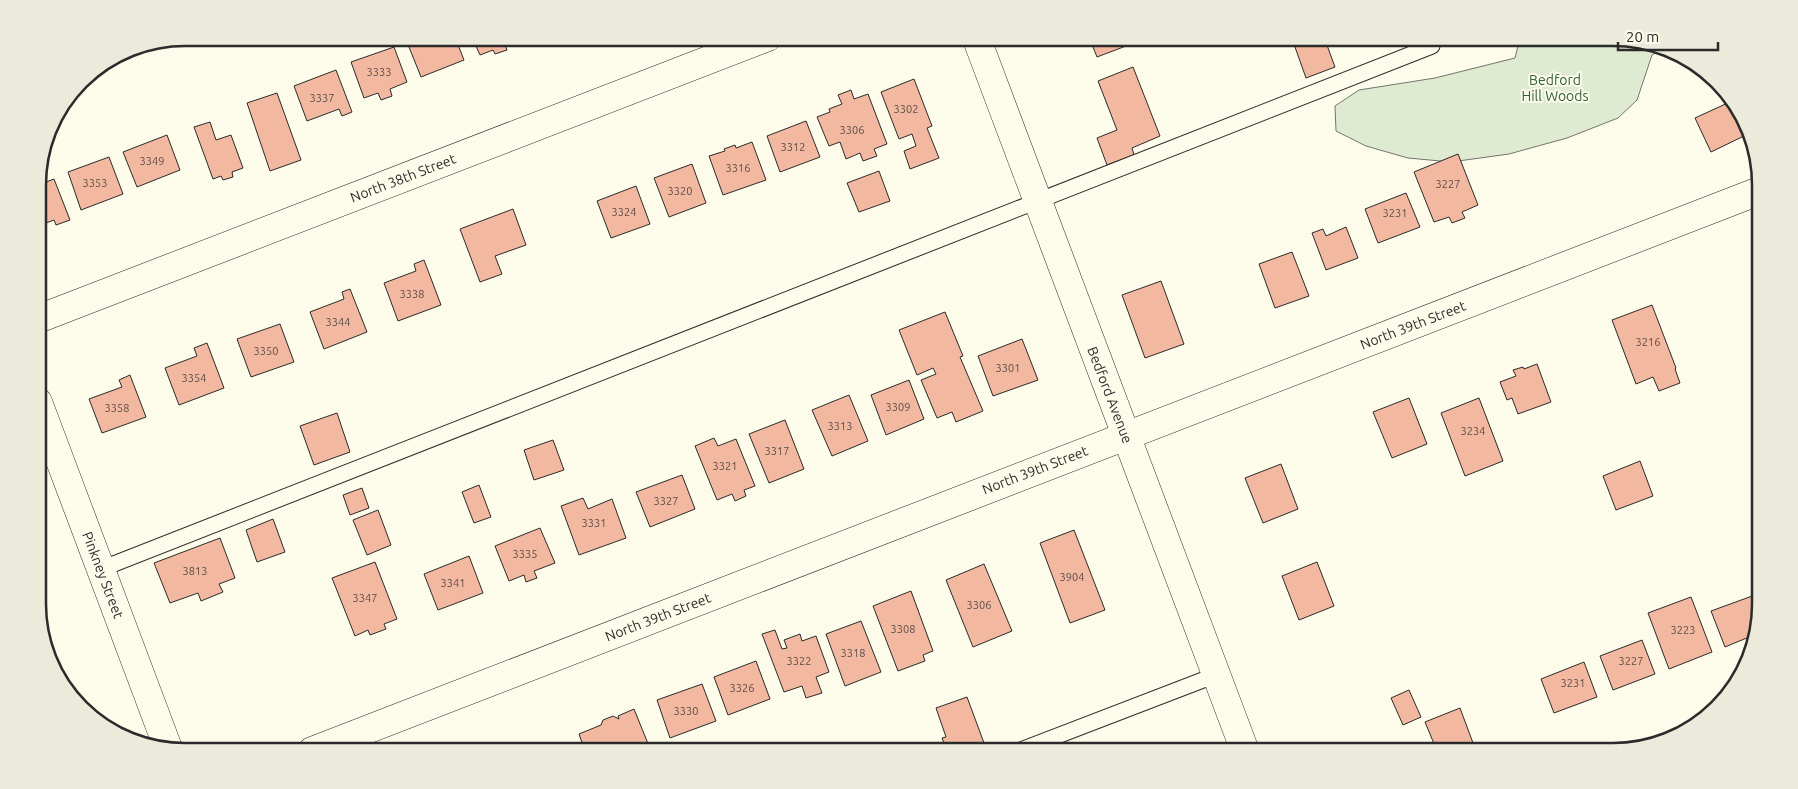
<svg xmlns="http://www.w3.org/2000/svg" width="1798" height="789" viewBox="0 0 1798 789" font-family="Ubuntu,sans-serif">
  <style>
    .green { fill: #deebd1; stroke: #74746e }
    .building { fill: #f2b8a0; stroke: #2b2b2b }
    .lines { fill: none; stroke-linecap: round; stroke-linejoin: round }
    .lane-casing { stroke: #2b2b2b; stroke-width: 17 }
    .street-casing { stroke: #2b2b2b; stroke-width: 29 }
    .secondary-casing { stroke: #2b2b2b; stroke-width: 29 }
    .lane { stroke: #fdfbea; stroke-width: 15 }
    .street { stroke: #fdfbea; stroke-width: 28 }
    .secondary { stroke: #fdfbea; stroke-width: 28 }
    .labels { text-anchor: middle; stroke-width: 4; stroke-linejoin: round; paint-order: stroke }
    .number-label { font-size: 11px; fill: #5d4e48 }
    .park-label { font-size: 14px; fill: #34623c; stroke: #fdfbea }
    .street-label { font-size: 14px; fill: #2b2b2b; stroke: #fdfbea }
    .rim { fill: none; stroke: #2b2b2b; stroke-width: 2.5 }
  </style>
  <rect width="100%" height="100%" fill="#fdfbea"/>
  <!-- green -->
  <path class="green" d="M 1520,38 L 1612,38 L 1664,48 L 1652,55 L 1637,100 L 1618,118 L 1567,138 L 1509,154 L 1451,162 L 1408,158 L 1366,146 L 1336,131 L 1335,106 L 1359,90 L 1435,78 L 1515,58 Z"/>
  <!-- building -->
  <path class="building" d="M 418,37 L 455,37 L 464,60 L 421,77 L 407,42 Z
    M 472,37 L 522,37 L 522,38 L 505,45 L 507,50 L 495,54 L 493,50 L 480,55 Z
    M 1089,37 L 1122,37 L 1126,46 L 1097,57 Z
    M 1320,37 L 1324,37 L 1335,67 L 1306,78 L 1295,47 Z
    M 394,47 L 407,82 L 390,89 L 392,96 L 381,100 L 378,93 L 364,98 L 351,62 Z
    M 1133,67 L 1160,136 L 1132,148 L 1134,155 L 1107,165 L 1097,138 L 1117,130 L 1098,81 Z
    M 336,70 L 352,112 L 342,116 L 339,109 L 307,121 L 294,86 Z
    M 914,79 L 932,126 L 927,128 L 939,158 L 910,169 L 904,151 L 916,146 L 912,134 L 899,139 L 881,92 Z
    M 851,90 L 854,99 L 868,94 L 887,144 L 874,149 L 877,156 L 863,161 L 860,153 L 846,159 L 840,142 L 829,146 L 817,117 L 830,112 L 829,109 L 842,104 L 838,95 Z
    M 277,93 L 301,160 L 270,171 L 247,103 Z
    M 1732,101 L 1746,135 L 1711,152 L 1695,118 Z
    M 806,121 L 820,157 L 780,172 L 767,136 Z
    M 210,122 L 216,140 L 231,135 L 243,168 L 232,172 L 233,177 L 223,180 L 221,176 L 213,179 L 194,127 Z
    M 167,135 L 180,170 L 137,187 L 123,152 Z
    M 752,142 L 766,180 L 723,195 L 709,156 L 725,151 L 724,149 L 735,145 L 736,148 Z
    M 1458,154 L 1478,205 L 1462,212 L 1465,218 L 1452,223 L 1449,217 L 1434,222 L 1414,172 Z
    M 109,157 L 123,194 L 81,210 L 68,172 Z
    M 692,164 L 706,203 L 669,217 L 654,178 Z
    M 879,171 L 890,201 L 859,212 L 847,183 Z
    M 54,179 L 70,220 L 56,225 L 54,220 L 38,226 L 38,185 Z
    M 636,186 L 650,224 L 611,238 L 597,201 Z
    M 1406,193 L 1420,227 L 1378,243 L 1365,209 Z
    M 513,209 L 526,245 L 495,256 L 502,274 L 480,282 L 460,229 Z
    M 1346,227 L 1358,258 L 1326,270 L 1312,233 L 1323,229 L 1326,236 Z
    M 1292,252 L 1309,296 L 1275,308 L 1259,264 Z
    M 424,260 L 441,305 L 398,321 L 384,283 L 416,271 L 414,264 Z
    M 1759,267 L 1760,289 L 1752,271 Z
    M 1161,281 L 1184,344 L 1145,358 L 1122,295 Z
    M 350,289 L 367,332 L 324,349 L 310,312 L 344,299 L 342,292 Z
    M 1652,305 L 1676,368 L 1675,369 L 1680,383 L 1659,391 L 1653,377 L 1636,384 L 1612,320 Z
    M 945,312 L 963,356 L 960,357 L 983,411 L 956,422 L 952,412 L 937,418 L 921,380 L 936,374 L 933,368 L 917,375 L 899,330 Z
    M 280,324 L 294,362 L 251,377 L 237,339 Z
    M 1022,339 L 1038,380 L 993,396 L 978,356 Z
    M 207,343 L 224,388 L 179,405 L 165,368 L 197,356 L 194,348 Z
    M 1537,364 L 1551,402 L 1518,414 L 1512,398 L 1507,400 L 1500,382 L 1516,376 L 1513,370 L 1523,367 L 1524,369 Z
    M 130,375 L 146,417 L 102,433 L 89,399 L 122,387 L 119,380 Z
    M 909,380 L 924,419 L 886,435 L 871,395 Z
    M 849,395 L 868,441 L 832,456 L 812,410 Z
    M 1409,398 L 1427,444 L 1392,458 L 1373,412 Z
    M 1479,398 L 1503,461 L 1465,476 L 1441,413 Z
    M 337,413 L 350,452 L 314,465 L 300,426 Z
    M 785,420 L 804,469 L 769,483 L 749,434 Z
    M 714,438 L 718,446 L 736,439 L 755,486 L 744,490 L 746,496 L 735,501 L 732,494 L 717,500 L 695,446 Z
    M 553,440 L 564,470 L 534,480 L 524,450 Z
    M 1640,461 L 1653,496 L 1616,510 L 1603,476 Z
    M 1281,464 L 1298,509 L 1263,523 L 1245,478 Z
    M 682,475 L 695,509 L 650,527 L 636,492 Z
    M 479,485 L 491,517 L 474,523 L 462,492 Z
    M 362,488 L 369,508 L 350,515 L 343,495 Z
    M 583,498 L 588,509 L 612,499 L 626,538 L 579,555 L 561,506 Z
    M 378,510 L 391,545 L 367,555 L 353,520 Z
    M 273,519 L 285,552 L 257,562 L 246,530 Z
    M 540,528 L 555,563 L 534,571 L 537,578 L 526,582 L 524,575 L 509,581 L 495,546 Z
    M 1074,530 L 1105,610 L 1070,623 L 1040,543 Z
    M 220,538 L 235,578 L 219,584 L 223,592 L 201,601 L 198,593 L 170,603 L 154,563 Z
    M 469,556 L 483,593 L 438,610 L 424,574 Z
    M 375,562 L 397,619 L 384,624 L 386,629 L 370,635 L 368,630 L 355,636 L 332,578 Z
    M 1317,562 L 1334,606 L 1299,620 L 1282,576 Z
    M 984,564 L 1012,631 L 973,647 L 946,580 Z
    M 911,591 L 933,651 L 923,655 L 925,661 L 898,671 L 873,606 Z
    M 1755,595 L 1760,608 L 1754,635 L 1725,647 L 1711,611 Z
    M 1691,597 L 1712,652 L 1669,669 L 1648,613 Z
    M 861,621 L 881,672 L 845,686 L 826,634 Z
    M 775,630 L 782,649 L 787,648 L 784,640 L 800,634 L 802,641 L 816,636 L 829,672 L 816,677 L 822,693 L 806,698 L 802,686 L 784,692 L 762,634 Z
    M 1642,640 L 1655,674 L 1613,690 L 1600,656 Z
    M 756,661 L 770,699 L 728,715 L 714,677 Z
    M 1584,662 L 1597,697 L 1554,713 L 1541,679 Z
    M 702,684 L 716,721 L 670,738 L 657,700 Z
    M 1409,690 L 1421,717 L 1403,725 L 1391,698 Z
    M 967,697 L 984,743 L 962,751 L 947,751 L 942,738 L 946,737 L 936,708 Z
    M 1460,708 L 1476,751 L 1437,751 L 1425,722 Z
    M 634,709 L 651,751 L 605,751 L 604,750 L 585,751 L 579,734 L 601,725 L 603,720 L 613,716 L 619,719 L 618,716 Z"/>
  <g class="lines">
    <!-- lane casing -->
    <g class="lane-casing">
      <path id="lane" d="M 101,569 L 1432,46
        M 1018,751 L 1216,675"/>
    </g>
    <!-- street casing -->
    <g class="street-casing">
      <path id="street" d="M 38,319 L 768,37
        M 38,402 L 168,748
        M 312,751 L 1759,191"/>
    </g>
    <!-- secondary casing -->
    <g class="secondary-casing">
      <path id="secondary" d="M 976,37 L 1245,751"/>
    </g>
    <!-- lane -->
    <use href="#lane" class="lane"/>
    <!-- street -->
    <use href="#street" class="street"/>
    <!-- secondary -->
    <use href="#secondary" class="secondary"/>
  </g>
  <g class="labels">
    <!-- number labels -->
    <g class="number-label">
      <text x="379" y="76">3333</text>
      <text x="322" y="102">3337</text>
      <text x="906" y="113">3302</text>
      <text x="852" y="134">3306</text>
      <text x="793" y="151">3312</text>
      <text x="152" y="165">3349</text>
      <text x="738" y="172">3316</text>
      <text x="95" y="187">3353</text>
      <text x="1448" y="188">3227</text>
      <text x="680" y="195">3320</text>
      <text x="624" y="216">3324</text>
      <text x="1395" y="217">3231</text>
      <text x="412" y="298">3338</text>
      <text x="338" y="326">3344</text>
      <text x="1648" y="346">3216</text>
      <text x="266" y="355">3350</text>
      <text x="1008" y="372">3301</text>
      <text x="194" y="382">3354</text>
      <text x="898" y="411">3309</text>
      <text x="117" y="412">3358</text>
      <text x="840" y="430">3313</text>
      <text x="1473" y="435">3234</text>
      <text x="777" y="455">3317</text>
      <text x="725" y="470">3321</text>
      <text x="666" y="505">3327</text>
      <text x="594" y="527">3331</text>
      <text x="525" y="558">3335</text>
      <text x="195" y="575">3813</text>
      <text x="1072" y="581">3904</text>
      <text x="453" y="587">3341</text>
      <text x="365" y="602">3347</text>
      <text x="979" y="609">3306</text>
      <text x="903" y="633">3308</text>
      <text x="1683" y="634">3223</text>
      <text x="853" y="657">3318</text>
      <text x="799" y="665">3322</text>
      <text x="1631" y="665">3227</text>
      <text x="1573" y="687">3231</text>
      <text x="742" y="692">3326</text>
      <text x="686" y="715">3330</text>
    </g>
    <!-- park labels -->
    <g class="park-label">
      <text x="1555" y="85">Bedford<tspan x="1555" dy="16">Hill Woods</tspan></text>
    </g>
    <!-- street labels -->
    <g class="street-label">
      <text transform="translate(403 178) rotate(-21)" y="5">North 38th Street</text>
      <text transform="translate(1413 325) rotate(-21)" y="5">North 39th Street</text>
      <text transform="translate(1110 395) rotate(69)" y="5">Bedford Avenue</text>
      <text transform="translate(1035 470) rotate(-21)" y="5">North 39th Street</text>
      <text transform="translate(103 575) rotate(69)" y="5">Pinkney Street</text>
      <text transform="translate(658 617) rotate(-21)" y="5">North 39th Street</text>
    </g>
  </g>
  <!-- crop -->
  <path d="M0 0H1798V789H0ZM185 46H1613A139 139 0 0 1 1752 185V604A139 139 0 0 1 1613 743H185A139 139 0 0 1 46 604V185A139 139 0 0 1 185 46Z" fill="#eceadb" fill-rule="evenodd"/>
  <path class="rim" d="M185 46H1613A139 139 0 0 1 1752 185V604A139 139 0 0 1 1613 743H185A139 139 0 0 1 46 604V185A139 139 0 0 1 185 46Z"/>
  <!-- scale -->
  <path d="M1618 42v8h100v-8" fill="none" stroke="#2b2b2b" stroke-width="2.5"/>
  <text x="1626" y="42" font-size="15" fill="#2b2b2b" stroke="#fdfbea" stroke-width="4" paint-order="stroke">20 m</text>
</svg>
